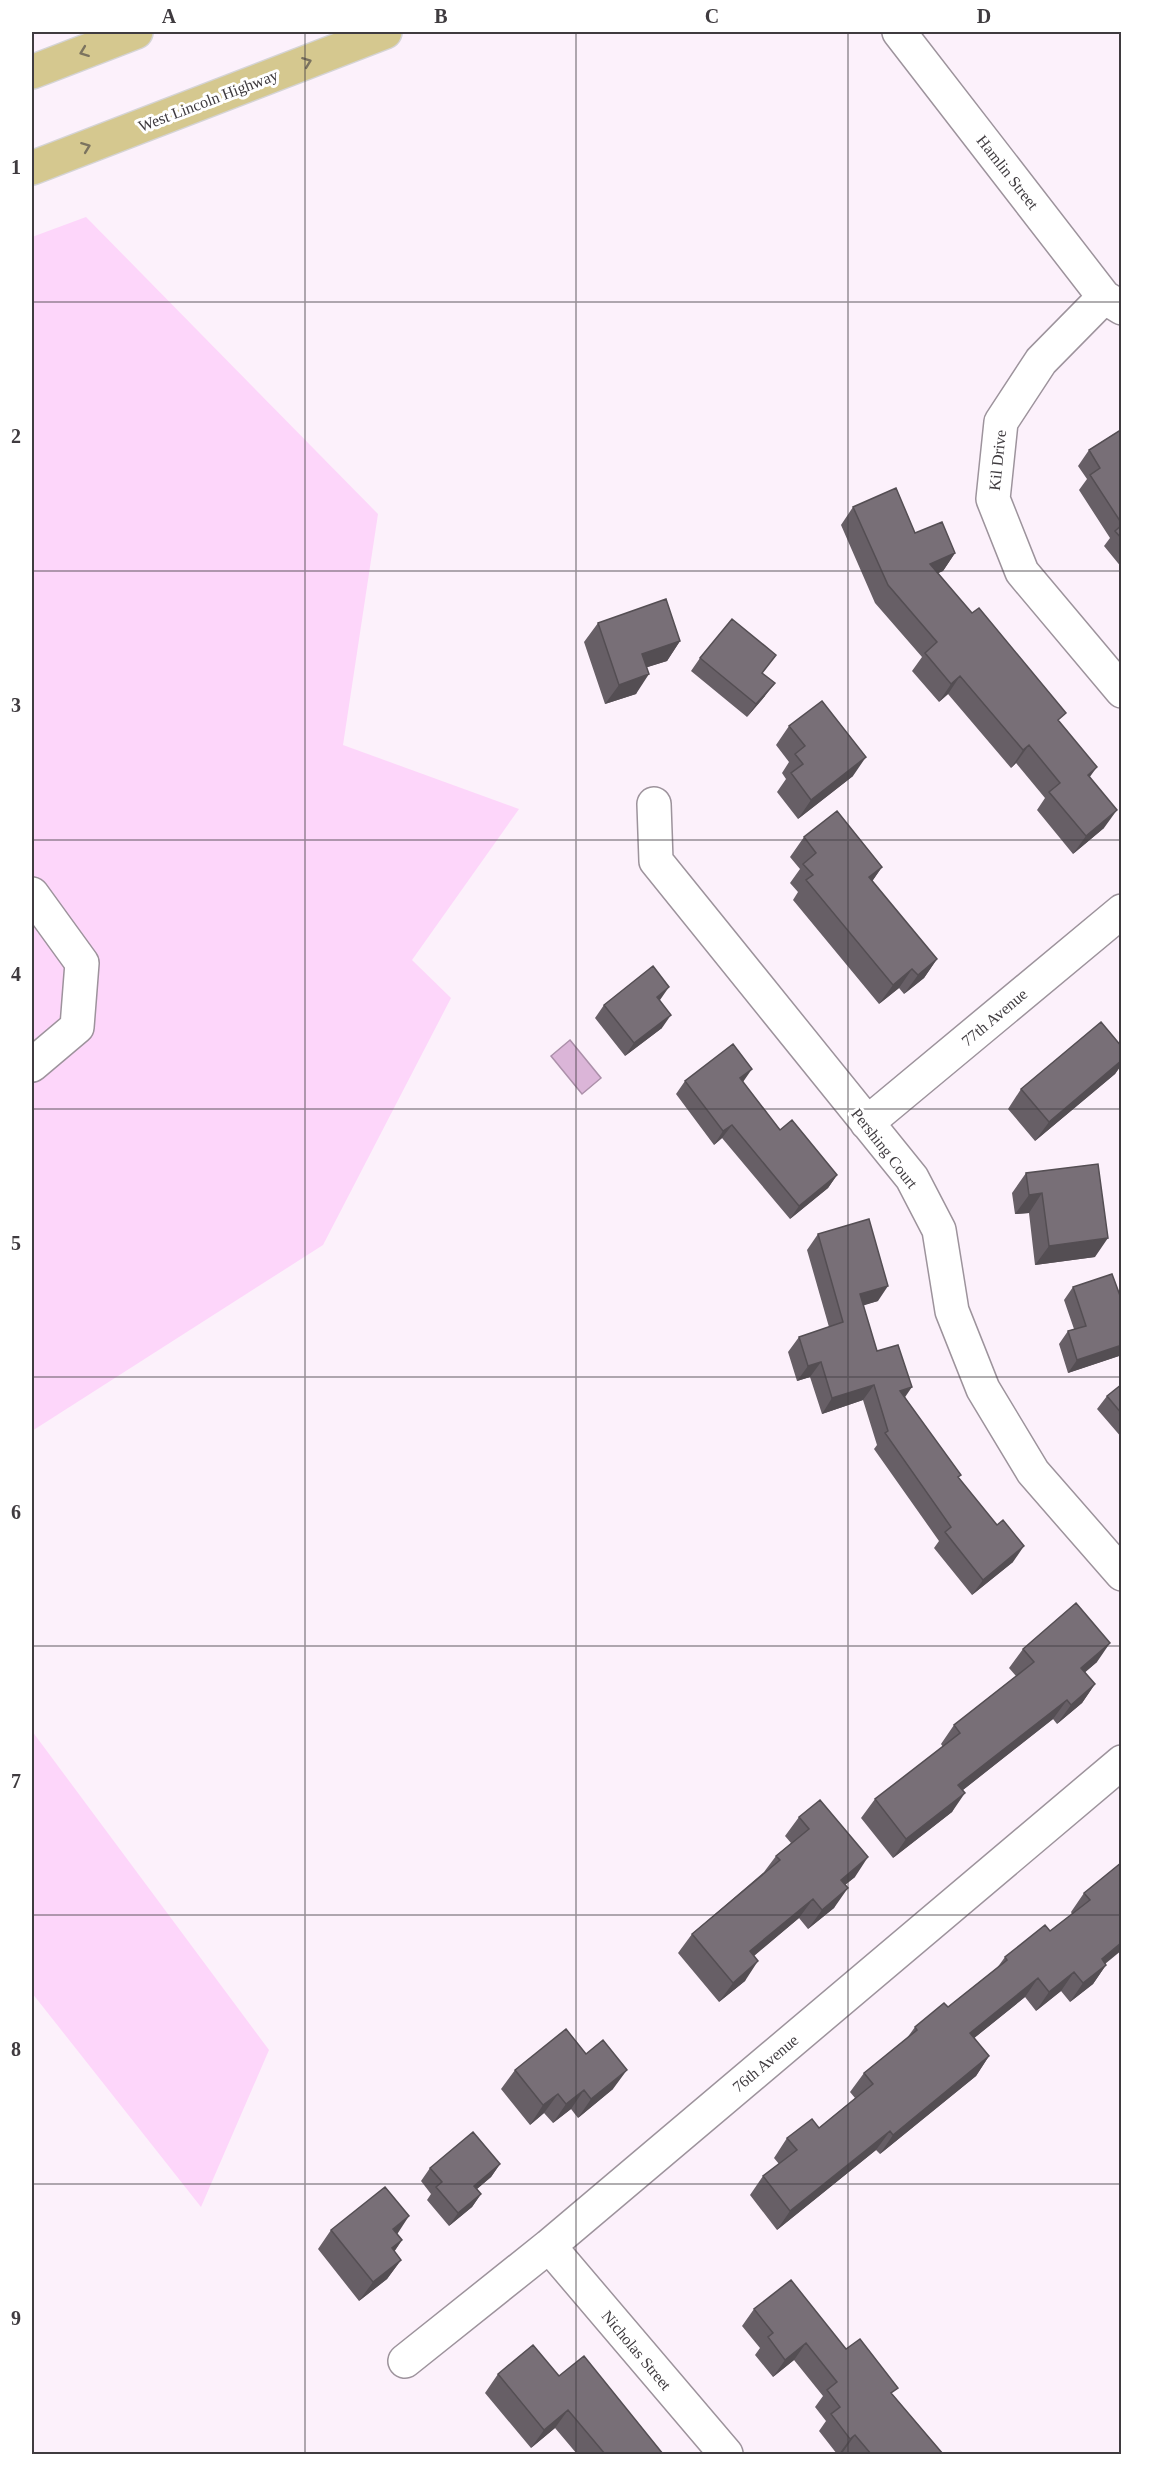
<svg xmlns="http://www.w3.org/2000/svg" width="1153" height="2486" viewBox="0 0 1153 2486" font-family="'Times New Roman',serif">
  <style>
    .green { fill: #fdd6fa }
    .water { fill: #dbb5d8; stroke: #ac90aa; stroke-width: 1.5 }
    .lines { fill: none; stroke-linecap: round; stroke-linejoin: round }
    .minor-casing { stroke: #9d939c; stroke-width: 36 }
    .major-casing { stroke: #d5d4d5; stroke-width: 36 }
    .minor { stroke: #fff; stroke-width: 33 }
    .major { stroke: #d5c88f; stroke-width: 33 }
    .wall { fill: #675f66 }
    .shaded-wall { fill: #544e53 }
    .building { fill: #786f77; stroke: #544e53; stroke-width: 1.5 }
    .oneway { stroke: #7b735f }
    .grid { fill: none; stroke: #3f3b3f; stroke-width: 1.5; stroke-opacity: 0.55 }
    .labels { text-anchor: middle; stroke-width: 6; stroke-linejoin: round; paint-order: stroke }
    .street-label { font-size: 16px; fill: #3f3b3f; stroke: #fff }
    .neatline { fill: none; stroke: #3f3b3f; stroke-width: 2 }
    .grid-label { font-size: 20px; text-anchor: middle; font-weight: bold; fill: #3f3b3f }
  </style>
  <rect width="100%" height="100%" fill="#fcf1fb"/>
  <!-- green -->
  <path class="green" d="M 86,217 L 378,514 L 343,745 L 519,809 L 412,960 L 451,998 L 323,1245 L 32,1431 L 32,237 Z
    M 32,1731 L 269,2050 L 201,2207 L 32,1993 Z"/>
  <!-- water -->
  <path class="water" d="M 570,1040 L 601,1078 L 582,1094 L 551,1056 Z"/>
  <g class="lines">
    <!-- minor casing -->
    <g class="minor-casing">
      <path id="minor" d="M 899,32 L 1104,297 L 1122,308
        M 1104,297 L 1041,361 L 1001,422 L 993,499 L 1022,572 L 1122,691
        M 654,804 L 656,861 L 912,1178 L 939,1230 L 952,1311 L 983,1389 L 1033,1472 L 1122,1574
        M 32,894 L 82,963 L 77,1027 L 32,1065
        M 867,1123 L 1122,911
        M 549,2246 L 726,2454
        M 405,2361 L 549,2246 L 1122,1762"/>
    </g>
    <!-- major casing -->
    <g class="major-casing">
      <path id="major" d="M 32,72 L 136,32
        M 32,168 L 385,32"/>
    </g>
    <!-- minor -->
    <use href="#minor" class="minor"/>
    <!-- major -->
    <use href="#major" class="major"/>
  </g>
  <!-- wall -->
  <path class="wall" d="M 1122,429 L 1122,568 L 1104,546 L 1110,538 L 1079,490 L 1087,479 L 1078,466 L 1089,450 Z
    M 853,507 L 915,533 L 955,553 L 943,571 L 938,573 L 1060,723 L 1090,777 L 1104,828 L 1073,854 L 1037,810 L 1045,798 L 1016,763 L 1011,768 L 948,694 L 939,702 L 912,671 L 922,657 L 875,603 L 841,525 Z
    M 598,623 L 680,641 L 667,661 L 647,667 L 636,694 L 605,704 L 584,642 Z
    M 700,658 L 763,673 L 765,696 L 747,717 L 691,671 Z
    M 789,726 L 853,776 L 798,819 L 777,792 L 786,779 L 782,773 L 789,762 L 776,745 Z
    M 804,837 L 882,867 L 872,881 L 937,959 L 924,978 L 904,994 L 899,988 L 879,1004 L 793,900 L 798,892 L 790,883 L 800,869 L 790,857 Z
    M 660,1001 L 662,1028 L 625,1056 L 595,1018 L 604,1005 Z
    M 1122,1047 L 1122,1064 L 1115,1074 L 1035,1141 L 1008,1109 L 1021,1089 Z
    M 685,1081 L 743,1082 L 780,1130 L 837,1175 L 828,1188 L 790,1219 L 722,1138 L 714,1145 L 676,1094 Z
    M 1026,1173 L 1095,1257 L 1035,1265 L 1029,1213 L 1015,1214 L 1012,1193 Z
    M 818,1234 L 878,1301 L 863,1305 L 877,1351 L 905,1397 L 959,1478 L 1013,1562 L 972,1595 L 934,1548 L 939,1541 L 874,1449 L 877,1445 L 863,1400 L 822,1414 L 810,1377 L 797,1381 L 788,1352 L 799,1337 L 829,1327 L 807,1250 Z
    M 1073,1287 L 1122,1301 L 1122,1355 L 1068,1373 L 1059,1344 L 1068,1331 L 1074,1329 L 1064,1300 Z
    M 1122,1384 L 1122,1438 L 1097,1409 L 1107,1396 Z
    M 1023,1649 L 1097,1662 L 1085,1672 L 1095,1684 L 1082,1703 L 1057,1724 L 1053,1719 L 963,1790 L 952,1812 L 893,1858 L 861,1818 L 875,1799 L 943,1747 L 941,1744 L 954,1725 L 1016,1676 L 1009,1668 Z
    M 799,1817 L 855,1877 L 845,1885 L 834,1908 L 808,1929 L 799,1918 L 754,1956 L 745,1981 L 719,2002 L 678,1953 L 692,1934 L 764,1872 L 776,1856 L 791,1843 L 785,1836 Z
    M 1122,1862 L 1105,1964 L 1106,1965 L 1093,1984 L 1070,2002 L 1061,1991 L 1036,2011 L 1025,1997 L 974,2038 L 989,2056 L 976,2076 L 880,2154 L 876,2150 L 777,2230 L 750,2195 L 763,2176 L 779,2164 L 774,2158 L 787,2138 L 819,2128 L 855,2098 L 850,2092 L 864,2073 L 907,2038 L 915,2027 L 948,2007 L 997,1968 L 1005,1957 L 1050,1931 L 1072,1914 L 1071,1912 L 1084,1893 Z
    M 515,2070 L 613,2089 L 578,2118 L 571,2109 L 553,2123 L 544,2113 L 530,2125 L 501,2089 Z
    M 500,2164 L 491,2177 L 477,2189 L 481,2194 L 472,2207 L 449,2226 L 427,2200 L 431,2194 L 421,2181 L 430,2168 Z
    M 331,2230 L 402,2240 L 394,2252 L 401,2260 L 387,2279 L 359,2301 L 318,2249 Z
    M 754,2309 L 846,2349 L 893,2395 L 943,2454 L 844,2454 L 843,2452 L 840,2454 L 837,2454 L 819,2431 L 826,2421 L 815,2407 L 823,2396 L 794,2360 L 773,2377 L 755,2355 L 760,2348 L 742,2326 Z
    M 498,2374 L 559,2376 L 663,2454 L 577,2454 L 555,2428 L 531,2448 L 485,2393 Z"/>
  <!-- shaded-wall -->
  <path class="shaded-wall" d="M 955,553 L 943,571 L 917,582 L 930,564 Z
    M 680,641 L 667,661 L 629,673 L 642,654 Z
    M 649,674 L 636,694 L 605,704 L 619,685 Z
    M 960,676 L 948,694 L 939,702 L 951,684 Z
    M 775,683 L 765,696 L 747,717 L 756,704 Z
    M 1029,745 L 1016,763 L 1011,768 L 1023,750 Z
    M 866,757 L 853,776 L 798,819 L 811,800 Z
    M 1097,767 L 1084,785 L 1088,775 Z
    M 1117,810 L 1104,828 L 1073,854 L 1086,836 Z
    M 882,867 L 869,886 L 869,877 Z
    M 937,959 L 924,978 L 904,994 L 918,975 Z
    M 912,969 L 899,988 L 879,1004 L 893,985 Z
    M 669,987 L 660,1000 L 647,1010 L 657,997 Z
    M 671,1015 L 662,1028 L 625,1056 L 634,1043 Z
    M 1122,1060 L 1122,1064 L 1115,1074 L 1035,1141 L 1049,1122 Z
    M 752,1069 L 743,1082 L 740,1078 Z
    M 732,1125 L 722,1138 L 714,1145 L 723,1131 Z
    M 837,1175 L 828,1188 L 790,1219 L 799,1206 Z
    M 1042,1193 L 1029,1213 L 1015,1214 L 1029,1195 Z
    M 1108,1238 L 1095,1257 L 1035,1265 L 1049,1246 Z
    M 888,1286 L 878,1301 L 849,1310 L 860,1294 Z
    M 1122,1345 L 1122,1355 L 1068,1373 L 1077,1360 Z
    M 821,1362 L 810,1377 L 797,1381 L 808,1366 Z
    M 874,1385 L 863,1400 L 822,1414 L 832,1398 Z
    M 912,1387 L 901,1403 L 900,1391 Z
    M 1024,1546 L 1013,1562 L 972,1595 L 983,1580 Z
    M 1110,1643 L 1097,1662 L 1068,1687 L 1081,1668 Z
    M 1095,1684 L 1082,1703 L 1057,1724 L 1071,1705 Z
    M 1067,1700 L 1053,1719 L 945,1804 L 958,1785 Z
    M 965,1793 L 952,1812 L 893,1858 L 906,1839 Z
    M 868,1857 L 855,1877 L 827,1899 L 841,1880 Z
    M 848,1888 L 834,1908 L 808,1929 L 822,1910 Z
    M 813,1899 L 799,1918 L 737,1970 L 750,1951 Z
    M 1122,1942 L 1122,1950 L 1088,1978 L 1102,1959 Z
    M 758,1961 L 745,1981 L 719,2002 L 733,1983 Z
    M 1106,1965 L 1093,1984 L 1070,2002 L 1083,1983 Z
    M 1074,1972 L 1061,1991 L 1036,2011 L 1049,1992 Z
    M 1038,1978 L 1025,1997 L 957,2052 L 970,2033 Z
    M 989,2056 L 976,2076 L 880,2154 L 893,2135 Z
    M 627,2070 L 613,2089 L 578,2118 L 591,2099 Z
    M 584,2090 L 571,2109 L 553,2123 L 566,2104 Z
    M 558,2094 L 544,2113 L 530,2125 L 543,2105 Z
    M 890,2131 L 876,2150 L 777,2230 L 790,2211 Z
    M 500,2164 L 491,2177 L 465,2199 L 474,2186 Z
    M 481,2194 L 472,2207 L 449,2226 L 458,2213 Z
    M 409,2216 L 396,2236 L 393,2229 Z
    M 402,2240 L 389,2259 L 392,2248 Z
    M 401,2260 L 387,2279 L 359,2301 L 373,2282 Z
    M 806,2343 L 794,2360 L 773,2377 L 785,2360 Z
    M 568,2410 L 555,2428 L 531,2448 L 544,2430 Z
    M 855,2435 L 843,2452 L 839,2454 L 850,2439 Z"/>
  <!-- building -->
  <path class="building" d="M 1122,429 L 1122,524 L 1090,475 L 1100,468 L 1089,450 Z
    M 896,488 L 915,533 L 942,522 L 955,553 L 930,564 L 972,613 L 979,608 L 1066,713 L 1058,720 L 1097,767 L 1088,775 L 1117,810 L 1086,836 L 1049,792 L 1060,783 L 1029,745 L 1023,750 L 960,676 L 951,684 L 925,653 L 937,642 L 888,585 L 853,507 Z
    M 1122,525 L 1122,539 L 1115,531 Z
    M 666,599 L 680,641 L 642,654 L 649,674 L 619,685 L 598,623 Z
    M 732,619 L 776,655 L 762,673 L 775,683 L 756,704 L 700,658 Z
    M 822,701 L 866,757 L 811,800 L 791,773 L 803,764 L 795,754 L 805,746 L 789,726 Z
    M 837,811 L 882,867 L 869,877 L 937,959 L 918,975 L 912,969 L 893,985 L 806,880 L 813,875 L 803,864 L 816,853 L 804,837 Z
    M 653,966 L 669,987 L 657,997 L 671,1015 L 634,1043 L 604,1005 Z
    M 1101,1022 L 1122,1047 L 1122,1060 L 1049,1122 L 1021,1089 Z
    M 733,1044 L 752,1069 L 740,1078 L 780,1130 L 792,1120 L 837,1175 L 799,1206 L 732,1125 L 723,1131 L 685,1081 Z
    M 1098,1164 L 1108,1238 L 1049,1246 L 1042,1193 L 1029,1195 L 1026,1173 Z
    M 869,1219 L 888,1286 L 860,1294 L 877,1351 L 898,1345 L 912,1387 L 900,1391 L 961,1475 L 958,1477 L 997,1525 L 1003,1520 L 1024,1546 L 983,1580 L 945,1532 L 951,1527 L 885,1433 L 888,1431 L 874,1385 L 832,1398 L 821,1362 L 808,1366 L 799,1337 L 843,1322 L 818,1234 Z
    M 1112,1274 L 1122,1301 L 1122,1345 L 1077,1360 L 1068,1331 L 1086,1326 L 1073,1287 Z
    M 1122,1384 L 1122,1414 L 1107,1396 Z
    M 1076,1603 L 1110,1643 L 1081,1668 L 1095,1684 L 1071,1705 L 1067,1700 L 958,1785 L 965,1793 L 906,1839 L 875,1799 L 960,1733 L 954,1725 L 1034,1662 L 1023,1649 Z
    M 820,1800 L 868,1857 L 841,1880 L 848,1888 L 822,1910 L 813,1899 L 750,1951 L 758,1961 L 733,1983 L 692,1934 L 780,1860 L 776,1856 L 809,1829 L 799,1817 Z
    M 1122,1862 L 1122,1942 L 1102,1959 L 1106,1965 L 1083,1983 L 1074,1972 L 1049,1992 L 1038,1978 L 970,2033 L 989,2056 L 893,2135 L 890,2131 L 790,2211 L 763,2176 L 797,2150 L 787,2138 L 812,2119 L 819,2128 L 873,2084 L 864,2073 L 917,2030 L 915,2027 L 944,2003 L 948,2007 L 1007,1960 L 1005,1957 L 1045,1925 L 1050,1931 L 1090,1900 L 1084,1893 Z
    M 566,2029 L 586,2054 L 603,2040 L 627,2070 L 591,2099 L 584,2090 L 566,2104 L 558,2094 L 543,2105 L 515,2070 Z
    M 473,2132 L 500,2164 L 474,2186 L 481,2194 L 458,2213 L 436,2187 L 442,2182 L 430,2168 Z
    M 385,2187 L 409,2216 L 393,2229 L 402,2240 L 392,2248 L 401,2260 L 373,2282 L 331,2230 Z
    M 791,2280 L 846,2349 L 860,2339 L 898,2388 L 891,2393 L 943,2454 L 871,2454 L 855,2435 L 850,2439 L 831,2414 L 840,2407 L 827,2390 L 837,2382 L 806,2343 L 785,2360 L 768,2337 L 773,2333 L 754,2309 Z
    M 533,2345 L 559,2376 L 584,2356 L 663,2454 L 605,2454 L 568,2410 L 544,2430 L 498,2374 Z"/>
  <!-- one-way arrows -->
  <defs><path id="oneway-chevron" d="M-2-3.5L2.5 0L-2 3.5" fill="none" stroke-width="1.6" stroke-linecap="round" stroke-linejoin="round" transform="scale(1.5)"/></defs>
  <g class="oneway">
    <use href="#oneway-chevron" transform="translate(84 52) rotate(159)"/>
    <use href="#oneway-chevron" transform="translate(307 62) rotate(-21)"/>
    <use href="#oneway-chevron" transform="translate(86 147) rotate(-21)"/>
  </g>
  <!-- grid -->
  <path class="grid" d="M 305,32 L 305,2454M 576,32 L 576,2454M 848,32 L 848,2454M 32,302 L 1122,302M 32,571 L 1122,571M 32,840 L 1122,840M 32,1109 L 1122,1109M 32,1377 L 1122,1377M 32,1646 L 1122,1646M 32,1915 L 1122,1915M 32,2184 L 1122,2184"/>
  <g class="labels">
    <!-- street labels -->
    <g class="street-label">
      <text transform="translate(208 100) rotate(-21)" y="6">West Lincoln Highway</text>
      <text transform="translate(1008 172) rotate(52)" y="6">Hamlin Street</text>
      <text transform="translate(997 460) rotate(-84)" y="6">Kil Drive</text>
      <text transform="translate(994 1017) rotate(-40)" y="6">77th Avenue</text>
      <text transform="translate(885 1148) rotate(52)" y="6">Pershing Court</text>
      <text transform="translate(765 2063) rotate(-40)" y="6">76th Avenue</text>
      <text transform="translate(637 2350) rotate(50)" y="6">Nicholas Street</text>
    </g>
  </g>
  <!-- border -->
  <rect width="1153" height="2486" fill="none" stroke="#ffffff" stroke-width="66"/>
  <rect x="33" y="33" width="1087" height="2420" class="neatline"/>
  <g class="grid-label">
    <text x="169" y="23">A</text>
    <text x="441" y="23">B</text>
    <text x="712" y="23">C</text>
    <text x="984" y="23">D</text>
    <text x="16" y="174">1</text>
    <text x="16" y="443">2</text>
    <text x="16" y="712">3</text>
    <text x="16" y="981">4</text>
    <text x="16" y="1250">5</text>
    <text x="16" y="1519">6</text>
    <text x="16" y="1788">7</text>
    <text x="16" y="2056">8</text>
    <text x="16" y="2325">9</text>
  </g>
</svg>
